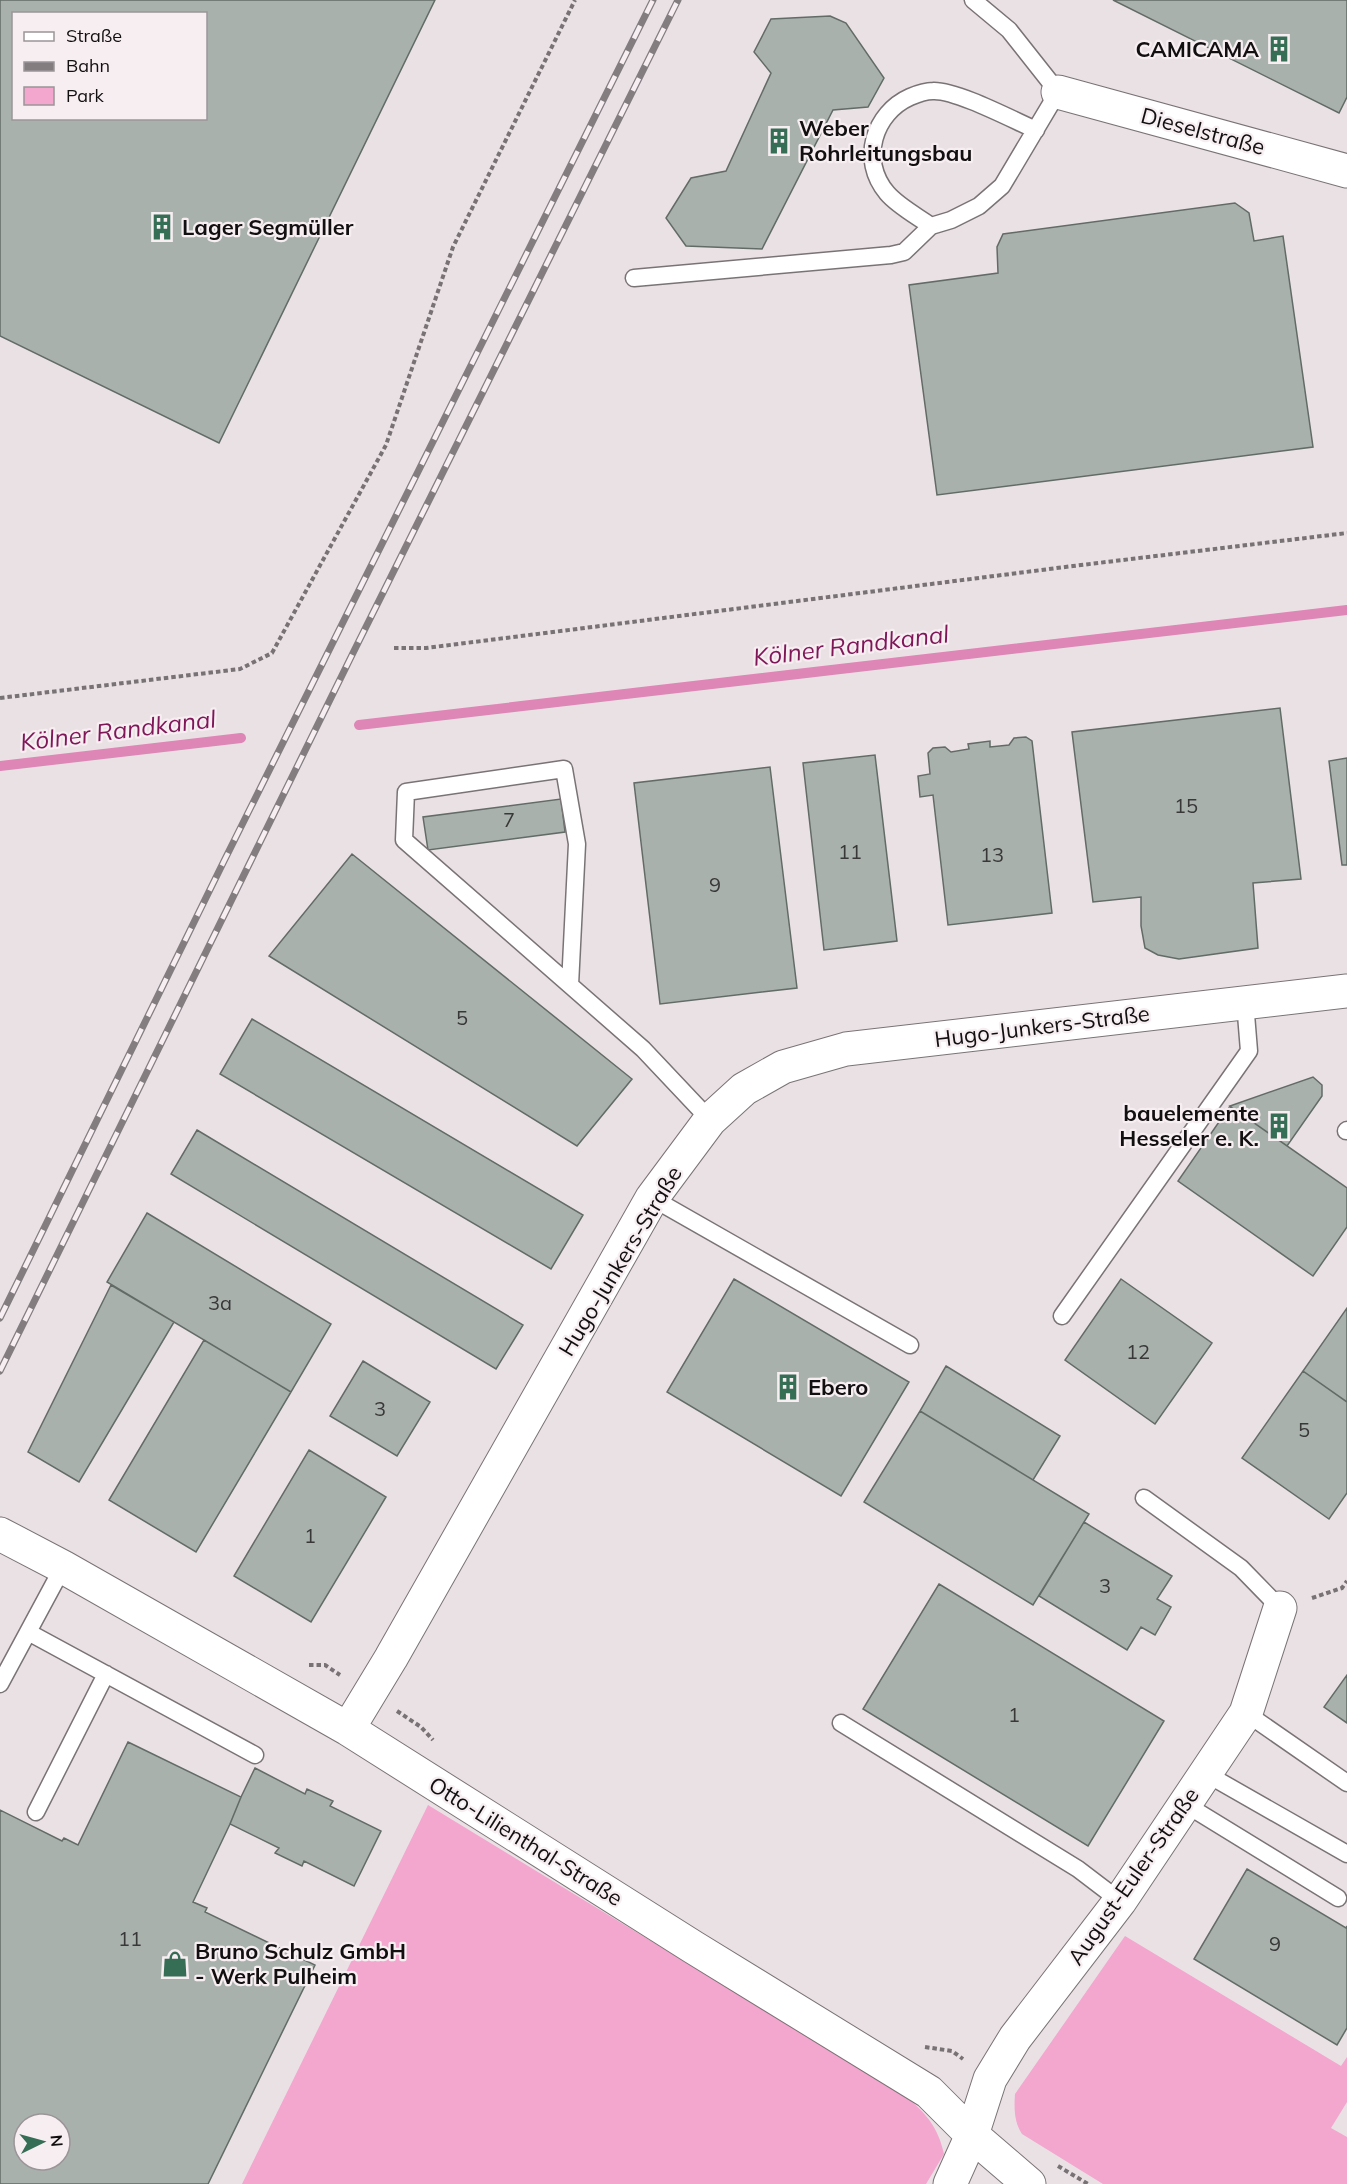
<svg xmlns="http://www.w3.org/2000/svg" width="1347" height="2184" viewBox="0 0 1347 2184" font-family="Mulish,sans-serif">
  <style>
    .green { fill: #f3a6ce }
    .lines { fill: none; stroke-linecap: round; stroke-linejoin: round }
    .stream { stroke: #de86b5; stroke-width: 10 }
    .building { fill: #a9b1ad; stroke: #636b67; stroke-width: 1.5; fill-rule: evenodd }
    .service-casing { stroke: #7a7376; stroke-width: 19 }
    .minor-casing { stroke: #7a7376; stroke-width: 35 }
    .path { stroke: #787275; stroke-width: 4; stroke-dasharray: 4.5 3; stroke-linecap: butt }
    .service { stroke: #fff; stroke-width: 16 }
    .minor { stroke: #fff; stroke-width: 33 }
    .rail-casing { stroke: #837d80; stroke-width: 7 }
    .rail { stroke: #f7eef2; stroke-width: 4.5; stroke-dasharray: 14; stroke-linecap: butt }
    .labels { text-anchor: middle; stroke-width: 4.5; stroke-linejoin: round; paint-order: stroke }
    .number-label { font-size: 20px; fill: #383838 }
    .poi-label { font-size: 22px; font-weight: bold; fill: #120f11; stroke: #f7eef2; text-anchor: start }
    .street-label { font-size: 22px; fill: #120f11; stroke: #f7eef2 }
    .water-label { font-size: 24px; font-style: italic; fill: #7e1658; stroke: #f7eef2 }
  </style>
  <rect width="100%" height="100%" fill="#eae1e5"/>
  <!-- green -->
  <path class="green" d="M 428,1805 L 905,2096 C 926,2113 938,2127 944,2154 L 926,2184 L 242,2184 Z
    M 1125,1936 L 1341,2066 L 1347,2057 L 1347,2102 L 1331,2128 L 1347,2137 L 1347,2184 L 1103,2184 L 1022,2134 C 1014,2122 1014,2108 1015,2094 Z"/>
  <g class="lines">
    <!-- stream -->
    <path class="stream" d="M 359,725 L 1347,610
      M 0,766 L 241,738"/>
  </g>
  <!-- building -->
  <path class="building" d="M 0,0 L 435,0 L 219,443 L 0,336 ZM 14,14 L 206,14 L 206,118 L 14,118 Z
    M 1113,0 L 1347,0 L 1347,97 L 1339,113 Z
    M 830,16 L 846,23 L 884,78 L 868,107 L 833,110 L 762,249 L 686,246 L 666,218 L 691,178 L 726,171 L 771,73 L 754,52 L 771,19 Z
    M 1235,203 L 1249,213 L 1254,241 L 1283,236 L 1313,447 L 937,495 L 909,285 L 998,273 L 997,247 L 1003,234 Z
    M 1280,708 L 1301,879 L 1253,883 L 1258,948 L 1179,959 L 1158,955 L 1145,948 L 1141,926 L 1141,897 L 1093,902 L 1072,732 Z
    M 1026,737 L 1032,741 L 1052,913 L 948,925 L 933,795 L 920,797 L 918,776 L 930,774 L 928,753 L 933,748 L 945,747 L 951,752 L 969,749 L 968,744 L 990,741 L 990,747 L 1009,745 L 1014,738 Z
    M 875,755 L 897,941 L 824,950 L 803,763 Z
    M 1347,758 L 1347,865 L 1342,865 L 1329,761 Z
    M 770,767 L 797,988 L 660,1004 L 634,783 Z
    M 561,799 L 565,832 L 428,850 L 423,817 Z
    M 352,854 L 632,1079 L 577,1146 L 269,956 Z
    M 252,1019 L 583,1215 L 551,1269 L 220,1074 Z
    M 1313,1077 L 1322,1085 L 1322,1096 L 1287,1146 L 1230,1106 Z
    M 1230,1106 L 1347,1188 L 1347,1227 L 1313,1276 L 1178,1181 Z
    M 197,1130 L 523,1325 L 496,1369 L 171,1174 Z
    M 147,1213 L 331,1324 L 291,1392 L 107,1282 Z
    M 734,1279 L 909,1382 L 841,1496 L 667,1392 Z
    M 1121,1279 L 1212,1343 L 1155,1424 L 1065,1360 Z
    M 111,1285 L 174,1322 L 79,1482 L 28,1452 Z
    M 1347,1308 L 1347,1402 L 1303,1371 Z
    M 204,1340 L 291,1392 L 196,1552 L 109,1500 Z
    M 363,1361 L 430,1402 L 397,1456 L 330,1416 Z
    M 946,1366 L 1060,1436 L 1033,1480 L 920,1411 Z
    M 1303,1371 L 1347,1402 L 1347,1493 L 1329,1519 L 1242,1458 Z
    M 920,1411 L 1089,1514 L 1033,1605 L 864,1502 Z
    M 309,1450 L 386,1497 L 311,1622 L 234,1576 Z
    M 1084,1522 L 1172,1576 L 1157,1599 L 1171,1607 L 1155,1635 L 1141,1627 L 1127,1650 L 1039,1596 Z
    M 939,1584 L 1164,1721 L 1088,1846 L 863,1709 Z
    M 1347,1675 L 1347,1723 L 1324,1707 Z
    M 128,1742 L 241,1797 L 230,1824 L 193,1902 L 207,1908 L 205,1912 L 315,1965 L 208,2184 L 0,2184 L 0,1810 L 62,1841 L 64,1838 L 78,1845 ZM 24,2124 L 60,2124 L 60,2160 L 24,2160 Z
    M 255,1768 L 305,1794 L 307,1789 L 333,1801 L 330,1806 L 381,1831 L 354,1886 L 304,1861 L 302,1866 L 275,1853 L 279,1848 L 230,1824 L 241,1797 Z
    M 1247,1869 L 1346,1928 L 1347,1926 L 1347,2028 L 1337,2045 L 1194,1959 Z"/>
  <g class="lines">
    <!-- service casing -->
    <g class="service-casing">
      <path id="service" d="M 931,226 C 917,216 898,206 887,193 C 859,160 874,113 910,97 C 917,94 925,91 933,91 C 956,90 1011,119 1036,130
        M 634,278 L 891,255 L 904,252 L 931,226 L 951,220 L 979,206 L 1002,186 L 1058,92 L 1009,30 L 973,0
        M 570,985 L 577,844 L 564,769 L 406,792 L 404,840 L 643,1049 L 710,1120
        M 1346,1131 L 1347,1130
        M 652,1198 L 910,1345
        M 1062,1316 L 1249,1051 L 1245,1002
        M 1144,1498 L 1241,1568 L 1280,1608
        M 28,1632 L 255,1755
        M 0,1684 L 63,1567
        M 1246,1713 L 1347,1783
        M 841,1723 L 1078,1869 L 1120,1901
        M 1205,1773 L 1347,1854
        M 1185,1804 L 1338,1898
        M 36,1812 L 106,1674"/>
    </g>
    <!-- minor casing -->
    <g class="minor-casing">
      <path id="minor" d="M 1058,92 L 1347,171
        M 0,1534 L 63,1567 L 348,1729 L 693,1947 L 929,2092 L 972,2135 L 1029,2184
        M 348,1729 L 391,1658 L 652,1198 L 710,1120 L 744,1089 L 783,1067 L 846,1049 L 1347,991
        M 950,2184 L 972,2135 L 990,2079 L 1015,2038 L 1120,1901 L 1246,1713 L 1280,1608"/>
    </g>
    <!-- path -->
    <path class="path" d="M 394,648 L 426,648 L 553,632 L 1073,566 L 1347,533
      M 0,698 L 240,669 L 272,653 L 386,445 L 453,247 L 575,0
      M 1312,1598 L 1342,1588 L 1347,1581
      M 309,1665 L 325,1665 L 340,1675
      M 397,1711 L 421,1727 L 433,1740
      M 925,2047 L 952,2051 L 963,2059
      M 1058,2166 L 1088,2184"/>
    <!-- service -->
    <use href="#service" class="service"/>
    <!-- minor -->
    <use href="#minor" class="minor"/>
    <!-- rail casing -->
    <g class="rail-casing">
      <path id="rail" d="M 0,1318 L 224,861 L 653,0
        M 0,1371 L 352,655 L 678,0"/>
    </g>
    <!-- rail -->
    <use href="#rail" class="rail"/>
  </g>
  <!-- icons -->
  <defs>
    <g id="building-bare" transform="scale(2.07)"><path d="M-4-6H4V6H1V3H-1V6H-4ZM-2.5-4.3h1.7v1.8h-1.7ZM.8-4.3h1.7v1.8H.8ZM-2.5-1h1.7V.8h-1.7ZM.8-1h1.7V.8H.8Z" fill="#356d55" stroke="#f7eef2" stroke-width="2.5" paint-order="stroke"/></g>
    <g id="shop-bare" transform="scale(2.07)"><path d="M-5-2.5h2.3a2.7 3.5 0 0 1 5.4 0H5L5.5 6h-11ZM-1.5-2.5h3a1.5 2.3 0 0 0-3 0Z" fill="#356d55" stroke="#f7eef2" stroke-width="2.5" paint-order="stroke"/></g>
  </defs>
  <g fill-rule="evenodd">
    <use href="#building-bare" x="1279" y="49"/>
    <use href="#building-bare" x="779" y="141"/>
    <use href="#building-bare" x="162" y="227"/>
    <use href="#building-bare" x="1279" y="1126"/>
    <use href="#building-bare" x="788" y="1387"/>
    <use href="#shop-bare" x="175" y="1964"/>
  </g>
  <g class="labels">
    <!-- number labels -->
    <g class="number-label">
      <text x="1186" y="813">15</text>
      <text x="509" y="827">7</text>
      <text x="850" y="859">11</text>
      <text x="992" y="862">13</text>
      <text x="715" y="892">9</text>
      <text x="462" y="1025">5</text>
      <text x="220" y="1310">3a</text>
      <text x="1138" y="1359">12</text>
      <text x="380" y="1416">3</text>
      <text x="1304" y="1437">5</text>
      <text x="310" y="1543">1</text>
      <text x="1105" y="1593">3</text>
      <text x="1014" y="1722">1</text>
      <text x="130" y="1946">11</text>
      <text x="1275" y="1951">9</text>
    </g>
    <!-- poi labels -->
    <g class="poi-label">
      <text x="1259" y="57" text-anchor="end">CAMICAMA</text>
      <text x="799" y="136">Weber<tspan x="799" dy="25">Rohrleitungsbau</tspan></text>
      <text x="182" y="235">Lager Segmüller</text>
      <text x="1259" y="1121" text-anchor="end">bauelemente<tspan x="1259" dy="25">Hesseler e. K.</tspan></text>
      <text x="808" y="1395">Ebero</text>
      <text x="195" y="1959">Bruno Schulz GmbH<tspan x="195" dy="25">- Werk Pulheim</tspan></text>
    </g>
    <!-- street labels -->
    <g class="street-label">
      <text transform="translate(1203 131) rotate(15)" y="8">Dieselstraße</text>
      <text transform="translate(1042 1026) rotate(-7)" y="8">Hugo-Junkers-Straße</text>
      <text transform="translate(620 1261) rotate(-59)" y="8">Hugo-Junkers-Straße</text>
      <text transform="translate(526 1841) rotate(32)" y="8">Otto-Lilienthal-Straße</text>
      <text transform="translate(1133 1876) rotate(-55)" y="8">August-Euler-Straße</text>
    </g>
    <!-- water labels -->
    <g class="water-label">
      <text transform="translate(851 646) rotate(-7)" y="8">Kölner Randkanal</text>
      <text transform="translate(118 731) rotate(-7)" y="8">Kölner Randkanal</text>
    </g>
  </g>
  <!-- legend -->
  <rect x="12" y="12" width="195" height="108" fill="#f7eef2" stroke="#9b9598" stroke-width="1.5"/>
  <rect x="24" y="32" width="30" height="9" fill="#ffffff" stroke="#9b9598" stroke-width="1.5"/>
  <text x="66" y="42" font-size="18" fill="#120f11">Straße</text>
  <rect x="24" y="62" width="30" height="9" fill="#837d80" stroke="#9b9598" stroke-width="1.5"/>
  <text x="66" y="72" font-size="18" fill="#120f11">Bahn</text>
  <rect x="24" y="87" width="30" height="18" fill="#f3a6ce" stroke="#9b9598" stroke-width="1.5"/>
  <text x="66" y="102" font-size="18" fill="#120f11">Park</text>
  <!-- north arrow -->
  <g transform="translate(42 2142) rotate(85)"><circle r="28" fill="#f7eef2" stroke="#9b9598" stroke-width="1.5"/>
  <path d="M0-4.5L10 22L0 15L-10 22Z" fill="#356d55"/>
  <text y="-9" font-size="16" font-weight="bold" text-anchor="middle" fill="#120f11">N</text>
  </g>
</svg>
